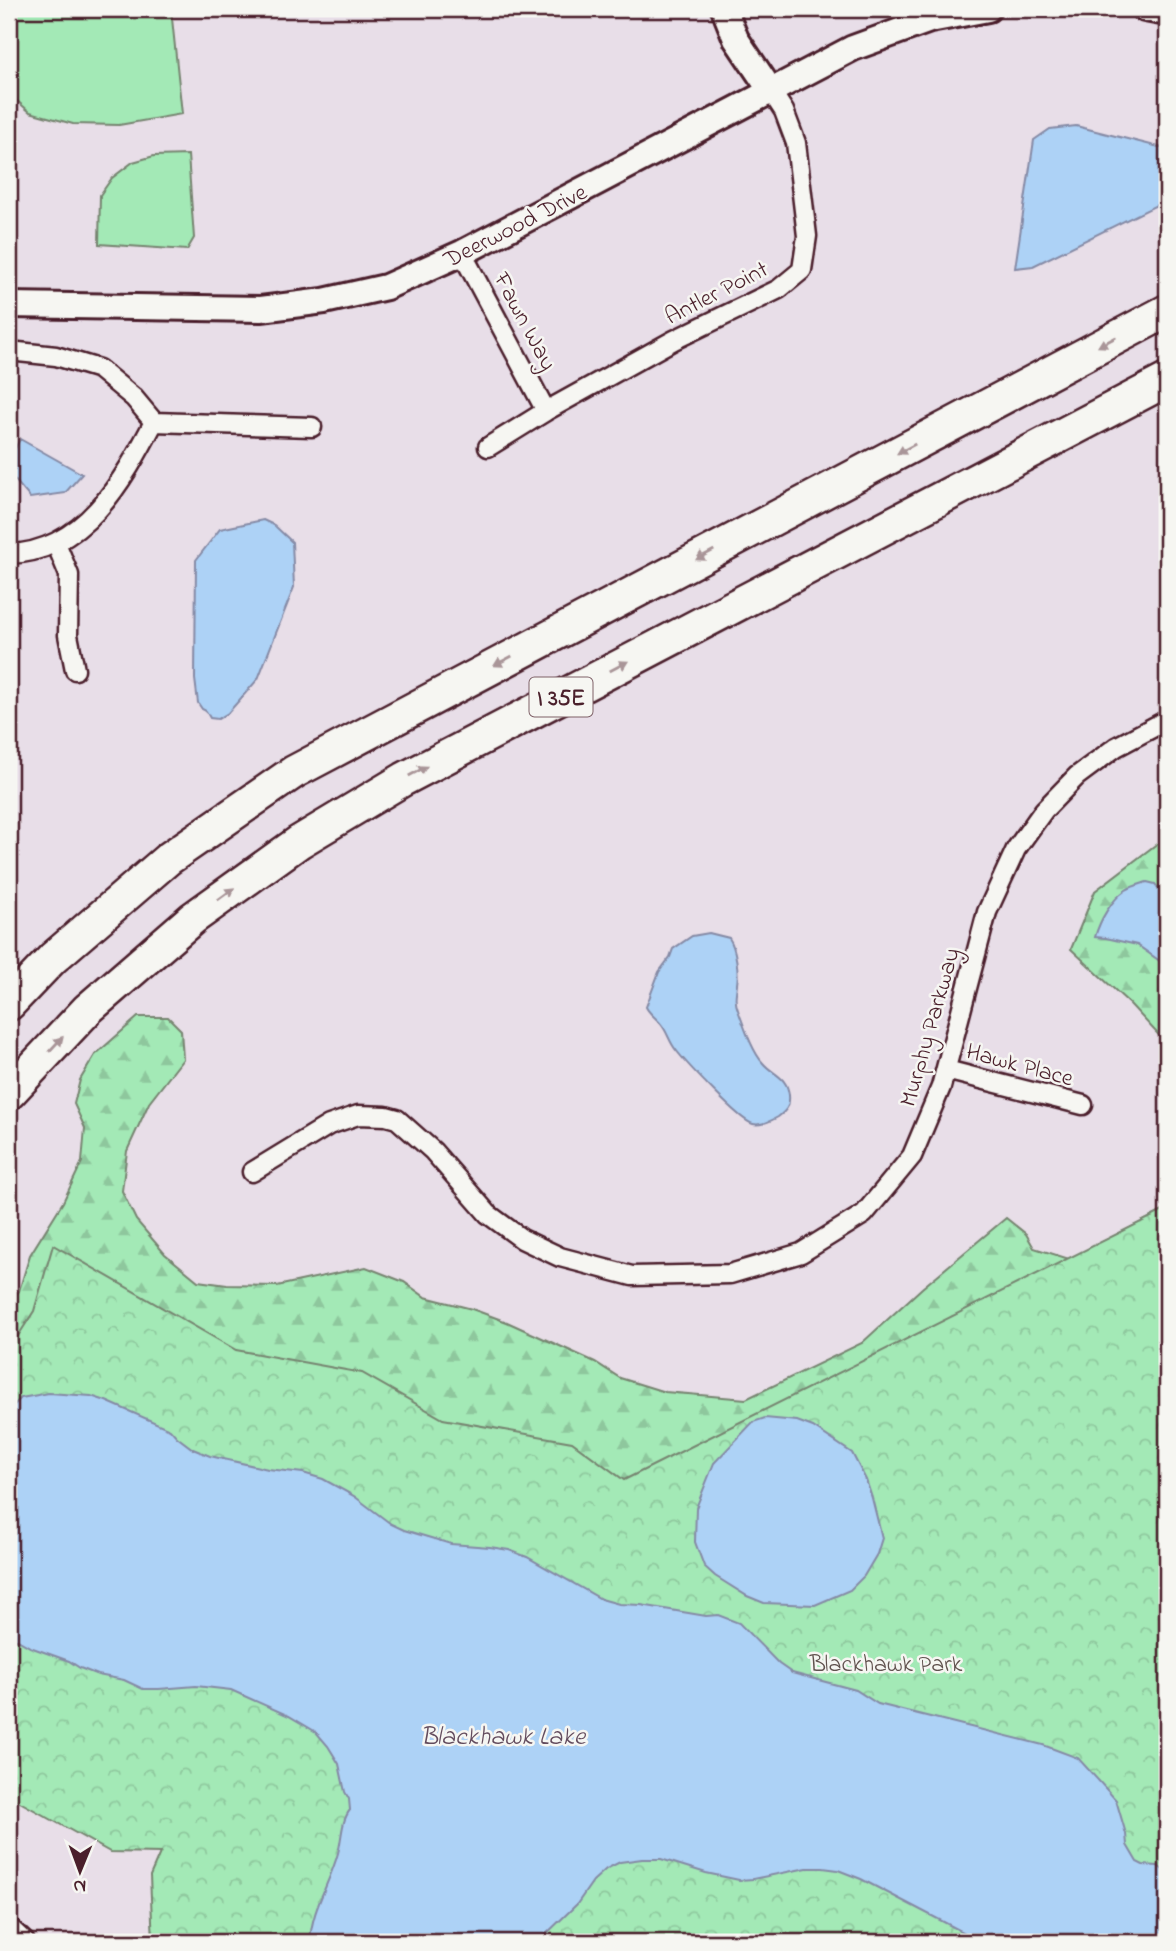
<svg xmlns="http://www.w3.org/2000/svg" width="1176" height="1951" viewBox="0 0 1176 1951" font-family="'Indie Flower',sans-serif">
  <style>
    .forest { fill: url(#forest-firs); stroke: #768470; stroke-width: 2 }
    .park { fill: url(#park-crowns); stroke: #768470; stroke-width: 2 }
    .garden { fill: #a3e9b6; stroke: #768470; stroke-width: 2 }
    .water { fill: #add2f6; stroke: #858aa5; stroke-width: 2 }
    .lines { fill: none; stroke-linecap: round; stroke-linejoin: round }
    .street-casing { stroke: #4a1f2b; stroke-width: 23 }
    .secondary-casing { stroke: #4a1f2b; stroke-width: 30 }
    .highway-casing { stroke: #4a1f2b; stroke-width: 37 }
    .street { stroke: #f6f6f2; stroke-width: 18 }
    .secondary { stroke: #f6f6f2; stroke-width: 24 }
    .highway { stroke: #f6f6f2; stroke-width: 32 }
    .oneway { fill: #a99598 }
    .labels { text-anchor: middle; stroke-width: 5; stroke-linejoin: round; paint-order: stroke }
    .shield { fill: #f6f6f2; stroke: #7e6067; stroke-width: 2 }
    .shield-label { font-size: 23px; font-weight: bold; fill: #4a1f2b }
    .street-label { font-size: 24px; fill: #4a1f2b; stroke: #f6f6f2 }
    .park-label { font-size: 24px; fill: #60524e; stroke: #f6f6f2 }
    .water-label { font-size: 26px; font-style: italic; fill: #634c5e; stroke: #f6f6f2 }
  </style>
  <defs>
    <pattern id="forest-firs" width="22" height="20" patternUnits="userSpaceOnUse" patternTransform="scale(1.75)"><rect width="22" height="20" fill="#a3e9b6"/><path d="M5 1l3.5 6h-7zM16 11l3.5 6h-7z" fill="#8ec79d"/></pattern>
    <pattern id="park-crowns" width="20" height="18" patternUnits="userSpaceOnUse" patternTransform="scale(1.75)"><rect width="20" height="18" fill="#a3e9b6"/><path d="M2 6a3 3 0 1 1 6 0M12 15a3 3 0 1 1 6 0" fill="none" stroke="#8ec79d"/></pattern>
  </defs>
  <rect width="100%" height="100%" fill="#e8dee8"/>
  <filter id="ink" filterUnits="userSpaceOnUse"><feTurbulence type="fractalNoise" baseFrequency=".0143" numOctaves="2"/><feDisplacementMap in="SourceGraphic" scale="14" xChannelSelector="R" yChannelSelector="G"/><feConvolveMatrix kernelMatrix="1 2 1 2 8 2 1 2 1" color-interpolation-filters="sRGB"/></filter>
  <g filter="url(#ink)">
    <!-- forest -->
    <path class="forest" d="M 1167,842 L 1167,1044 L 1130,1004 L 1071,949 L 1095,891 L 1158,843 Z
      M 138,1017 L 168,1017 L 181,1030 L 183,1059 L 149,1103 L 127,1151 L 122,1191 L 136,1220 L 165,1254 L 198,1281 L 227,1285 L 277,1286 L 366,1267 L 404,1282 L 425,1297 L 472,1309 L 507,1322 L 595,1362 L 620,1378 L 665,1392 L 746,1399 L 862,1343 L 922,1288 L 1006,1218 L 1026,1234 L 1034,1248 L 1069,1259 L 1167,1209 L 1167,1873 L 9,1410 L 9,1304 L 19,1291 L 30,1255 L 63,1202 L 82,1162 L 85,1128 L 74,1104 L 80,1080 L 95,1055 Z"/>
    <!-- park -->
    <path class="park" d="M 1167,1209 L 1167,1942 L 153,1942 L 150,1876 L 160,1853 L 110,1852 L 9,1796 L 9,1350 L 34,1311 L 53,1245 L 236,1350 L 362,1373 L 443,1419 L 572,1442 L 624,1480 Z"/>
    <!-- garden -->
    <path class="garden" d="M 9,9 L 171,9 L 182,114 L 119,125 L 73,124 L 30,112 L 9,94 Z
      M 188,155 L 194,238 L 187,250 L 99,244 L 100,195 L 112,178 L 133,162 L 154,156 Z"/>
    <!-- water -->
    <path class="water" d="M 1076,126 L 1167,149 L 1167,200 L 1033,266 L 1015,268 L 1034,140 L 1050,129 Z
      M 20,439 L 82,474 L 65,493 L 30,498 L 9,473 L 9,460 Z
      M 263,520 L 274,525 L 292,542 L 294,587 L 258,679 L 228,713 L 218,719 L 210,718 L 206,711 L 202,709 L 198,703 L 195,679 L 196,560 L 220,529 Z
      M 1147,882 L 1155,884 L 1167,900 L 1167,966 L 1137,945 L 1106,938 L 1095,937 C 1100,920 1111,900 1126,890 C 1132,886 1141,884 1147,882 Z
      M 709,933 L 729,938 C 736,948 739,972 737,984 C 736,994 734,1000 738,1010 C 744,1026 752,1051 763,1063 C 773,1075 787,1076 789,1095 C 790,1106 787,1110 778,1117 C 771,1121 761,1126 753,1124 C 740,1121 686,1063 676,1050 C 670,1043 668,1034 663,1027 C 658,1019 650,1015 646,1007 L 659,972 L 670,957 L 673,949 L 692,936 Z
      M 49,1393 L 91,1396 L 106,1401 L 170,1429 L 177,1437 L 193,1449 L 210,1456 L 268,1469 L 303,1473 L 323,1479 L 354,1496 L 391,1524 L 404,1530 L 451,1544 L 490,1547 L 509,1550 L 527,1557 L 601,1599 L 619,1604 L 641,1605 L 706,1616 L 718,1615 L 739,1623 L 779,1664 L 792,1673 L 856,1690 L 878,1704 L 1043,1745 L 1078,1758 L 1116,1800 L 1126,1834 L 1127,1845 L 1137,1862 L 1143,1865 L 1158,1866 L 1167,1873 L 1167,1942 L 982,1942 L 861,1879 L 838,1870 L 823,1868 L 807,1868 L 753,1879 L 739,1880 L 706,1873 L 661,1859 L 642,1859 L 620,1862 L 606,1869 L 593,1881 L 577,1904 L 538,1942 L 310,1942 C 311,1910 330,1883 338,1853 C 342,1839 341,1821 350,1810 L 349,1799 L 345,1792 L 339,1764 L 328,1746 L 316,1732 L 289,1716 L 231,1690 L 196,1686 L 159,1689 L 143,1689 L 124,1680 L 98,1675 L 80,1668 L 69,1661 L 30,1647 L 9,1635 L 9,1410 L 21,1398 Z
      M 765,1418 L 797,1421 L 813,1427 L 852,1453 L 866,1480 L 872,1498 L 882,1538 L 877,1554 L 864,1576 L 850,1590 L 815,1605 L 764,1603 L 747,1596 L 715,1576 L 704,1566 L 695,1542 L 696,1508 L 714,1463 L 753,1422 Z"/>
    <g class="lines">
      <!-- street casing -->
      <g class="street-casing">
        <path id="street" d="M 462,253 L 546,411
          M 9,351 L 56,356 L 99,369 L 134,398 L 154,422 C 123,481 84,552 9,554
          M 154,422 L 312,427
          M 488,447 L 546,411 L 674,340 L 779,289 L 802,270 L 807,236 L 796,143 L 784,111 L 771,91
          M 56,543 L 69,575 L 68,635 L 75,670
          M 946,1070 L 1083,1105
          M 252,1172 L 329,1125 L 358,1115 L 386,1116 L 397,1119 L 433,1151 L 488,1214 L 522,1239 L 560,1257 L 632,1276 L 730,1274 L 801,1253 L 864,1214 L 912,1156 L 941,1087 L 987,912 L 1016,849 L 1044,810 L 1077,776 L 1116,747 L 1167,720
          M 9,1927 L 25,1942"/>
      </g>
      <!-- secondary casing -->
      <g class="secondary-casing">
        <path id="secondary" d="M 724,9 L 736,39 L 771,91
          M 1145,9 L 1167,13
          M 9,305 L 261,309 L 324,301 L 386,287 L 462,253 L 853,48 L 930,20 L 988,9"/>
      </g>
      <!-- highway casing -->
      <g class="highway-casing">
        <path id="highway" d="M 9,1004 L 53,958 L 168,859 L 294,772 L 1167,311
          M 9,1093 L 88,1009 L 193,918 L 299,842 L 404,779 L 1167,380"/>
      </g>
      <!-- street -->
      <use href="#street" class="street"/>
      <!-- secondary -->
      <use href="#secondary" class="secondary"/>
      <!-- highway -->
      <use href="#highway" class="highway"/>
    </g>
    <!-- one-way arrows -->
    <defs><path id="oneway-solid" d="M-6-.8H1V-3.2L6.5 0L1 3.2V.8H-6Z" transform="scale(1.75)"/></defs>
    <g class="oneway">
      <use href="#oneway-solid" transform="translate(1107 342) rotate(152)"/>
      <use href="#oneway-solid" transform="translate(906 449) rotate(152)"/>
      <use href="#oneway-solid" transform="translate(705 555) rotate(152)"/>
      <use href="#oneway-solid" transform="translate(503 661) rotate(152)"/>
      <use href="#oneway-solid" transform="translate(619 666) rotate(-28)"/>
      <use href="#oneway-solid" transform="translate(418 771) rotate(-28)"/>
      <use href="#oneway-solid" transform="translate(226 894) rotate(-36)"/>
      <use href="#oneway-solid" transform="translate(56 1044) rotate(-47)"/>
    </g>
  </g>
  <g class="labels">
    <!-- shield labels -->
    <rect class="shield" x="529.5" y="677.5" width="63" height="39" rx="5"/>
    <g class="shield-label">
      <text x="561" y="705">I 35E</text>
    </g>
    <!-- street labels -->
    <g class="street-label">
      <text transform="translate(515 225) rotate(-27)" y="8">Deerwood Drive</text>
      <text transform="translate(716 292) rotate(-27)" y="8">Antler Point</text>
      <text transform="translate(526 321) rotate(62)" y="8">Fawn Way</text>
      <text transform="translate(929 1027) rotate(-74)" y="8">Murphy Parkway</text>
      <text transform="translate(1020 1064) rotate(15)" y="8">Hawk Place</text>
    </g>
    <!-- park labels -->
    <g class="park-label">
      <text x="886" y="1671">Blackhawk Park</text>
    </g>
    <!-- water labels -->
    <g class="water-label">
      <text x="503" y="1744">Blackhawk Lake</text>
    </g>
  </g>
  <!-- margin -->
  <rect width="1176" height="1951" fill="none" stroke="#f6f6f2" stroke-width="35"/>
  <rect x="18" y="18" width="1141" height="1916" fill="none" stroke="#4a1f2b" stroke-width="2.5" filter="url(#ink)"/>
  <!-- north arrow -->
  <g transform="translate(80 1871) rotate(181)" stroke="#f6f6f2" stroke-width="5" paint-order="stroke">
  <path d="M0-5L12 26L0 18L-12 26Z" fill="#4a1f2b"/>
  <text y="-10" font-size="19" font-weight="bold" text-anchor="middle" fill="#4a1f2b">N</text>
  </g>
</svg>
